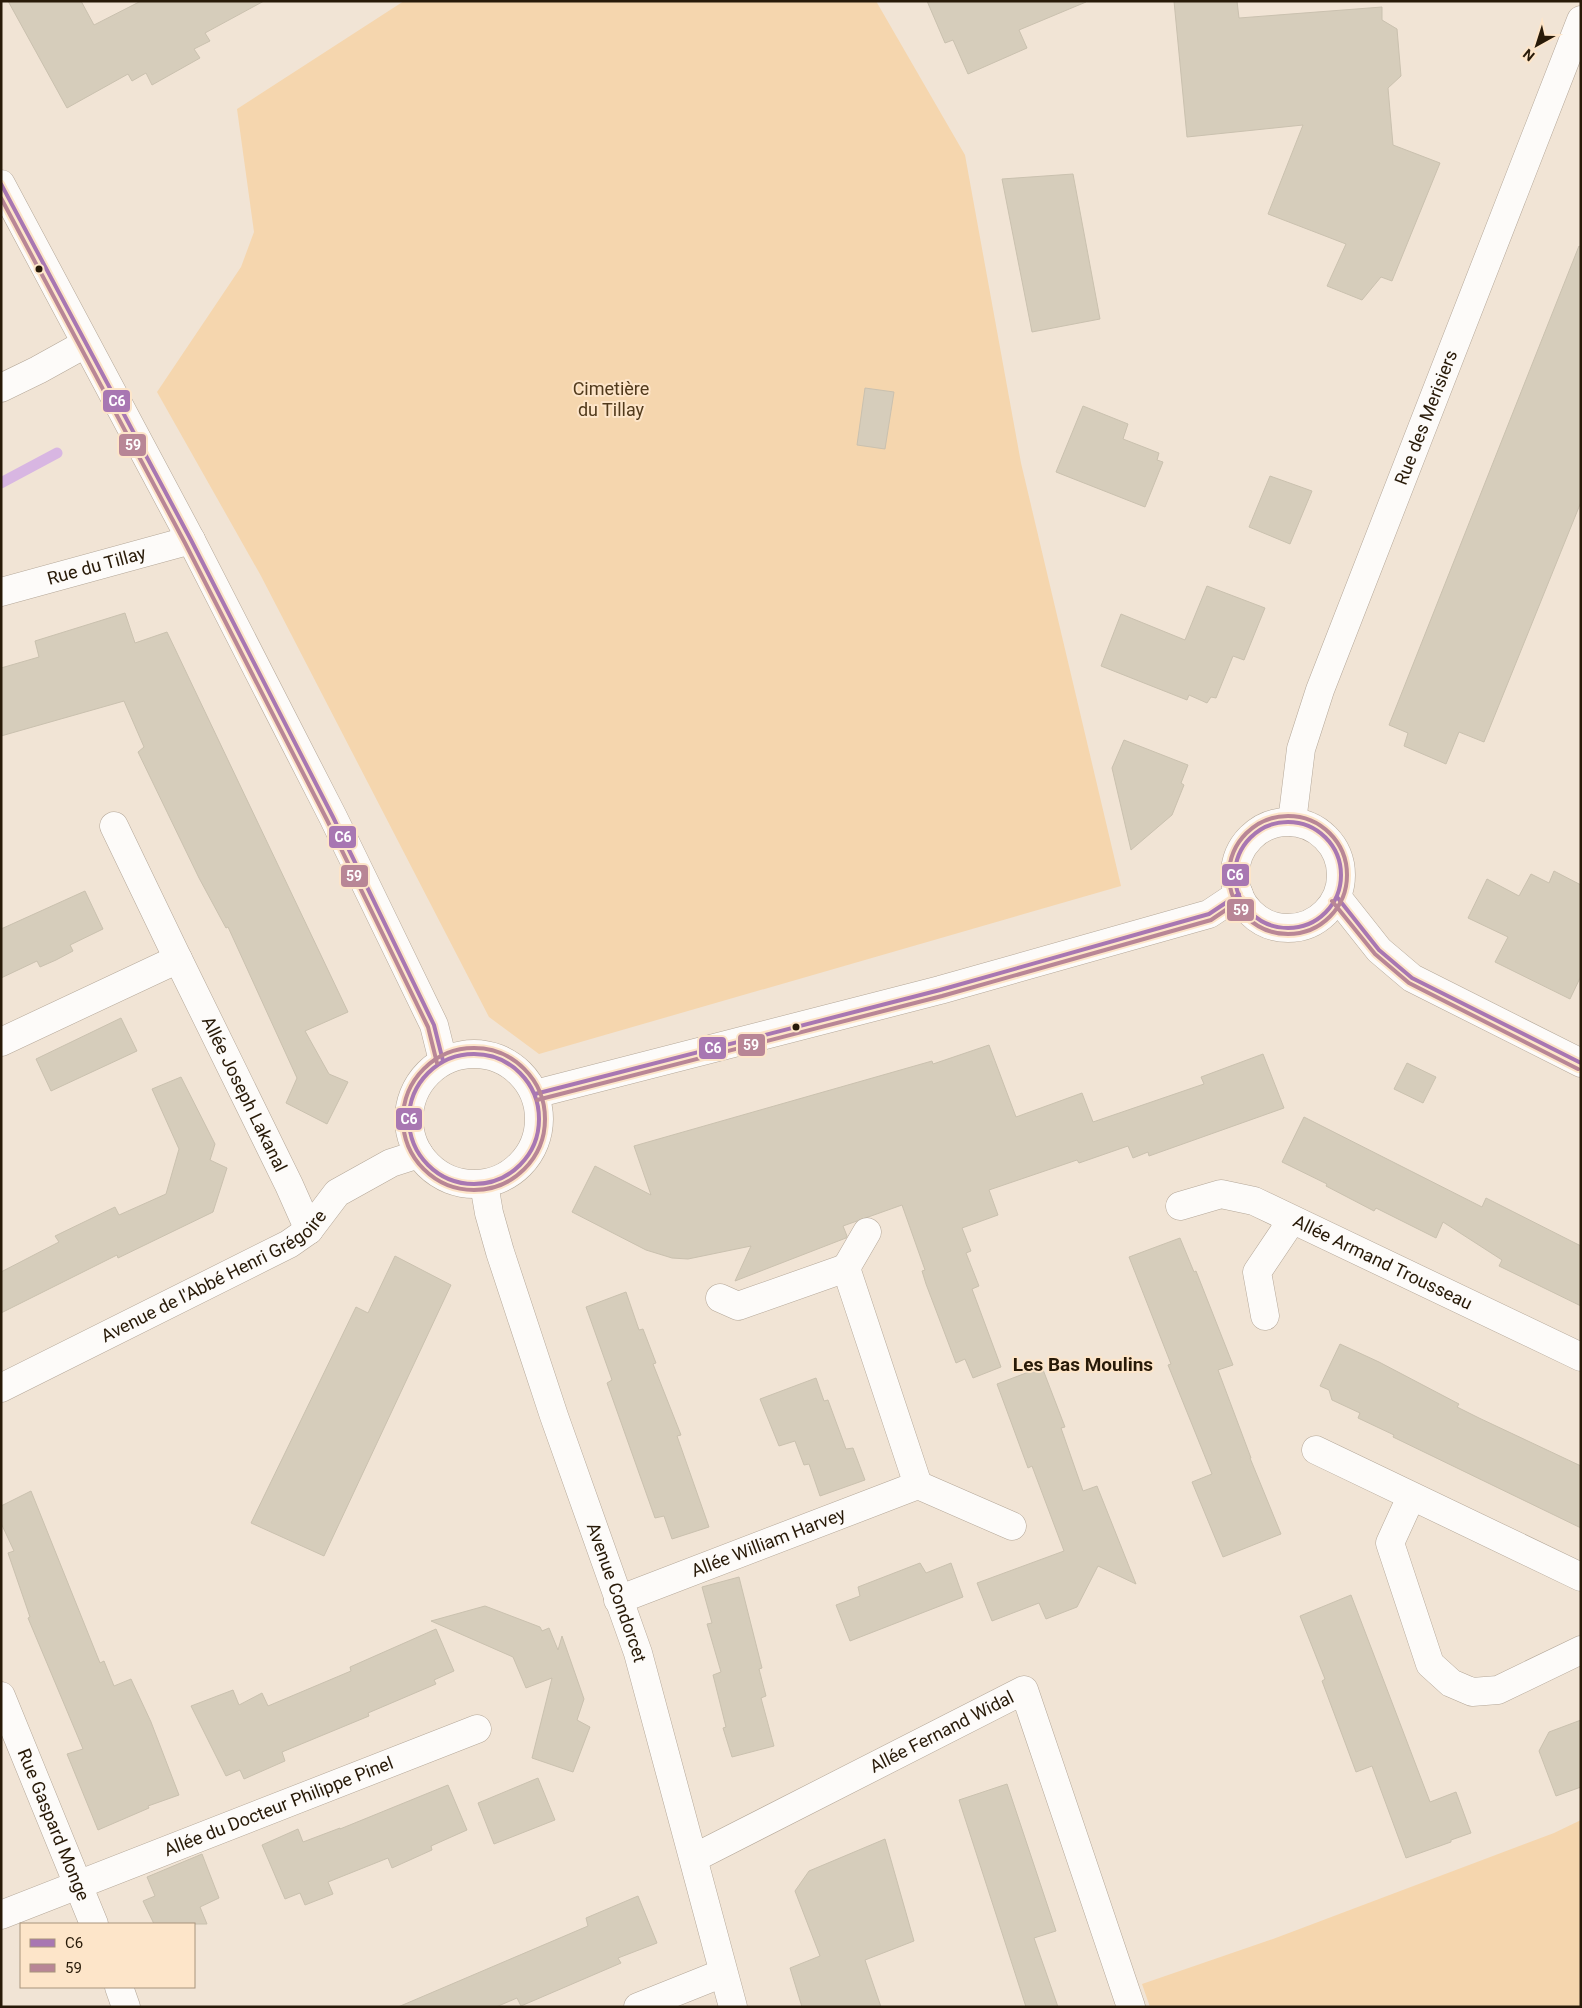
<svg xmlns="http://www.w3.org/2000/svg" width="1582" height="2008" viewBox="0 0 1582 2008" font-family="Roboto,sans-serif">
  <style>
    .green { fill: #f5d6ae }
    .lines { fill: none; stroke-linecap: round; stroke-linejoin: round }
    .stream { stroke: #d8b6e2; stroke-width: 11 }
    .building { fill: #d6cdbb; stroke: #cac1af }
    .minor-casing { stroke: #b4a798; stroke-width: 29 }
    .minor { stroke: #fdfbf9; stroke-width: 28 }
    .bus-1-casing { stroke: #fde5c9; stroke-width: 8 }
    .bus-2-casing { stroke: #fde5c9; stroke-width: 8 }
    .bus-1 { stroke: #a877b2; stroke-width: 4 }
    .bus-2 { stroke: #b88696; stroke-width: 4 }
    .bus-dot { fill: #281a08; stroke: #fde5c9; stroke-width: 2 }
    .labels { text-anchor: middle; stroke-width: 4; stroke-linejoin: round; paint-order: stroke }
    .park-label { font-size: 18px; fill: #513a1c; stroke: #fde5c9 }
    .street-label { font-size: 18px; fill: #281a08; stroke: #fde5c9 }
    .neighbourhood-label { font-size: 19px; font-weight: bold; fill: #281a08; stroke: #fde5c9 }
    .line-badge { stroke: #fde5c9; stroke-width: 2 }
    .badge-label { font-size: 14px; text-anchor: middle; font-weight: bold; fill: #fff }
  </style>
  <rect width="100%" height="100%" fill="#f1e4d5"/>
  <!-- green -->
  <path class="green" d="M 404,1 L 876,1 L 965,155 L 1021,463 L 1121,886 L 539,1054 L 489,1017 L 261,576 L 157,392 L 241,267 L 254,232 L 237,109 Z
    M 1581,1820 L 1581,2007 L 1150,2007 L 1142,1984 L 1273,1939 L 1554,1833 Z"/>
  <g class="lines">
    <!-- stream -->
    <path class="stream" d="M 1,483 L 57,453"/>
  </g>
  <!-- building -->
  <path class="building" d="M 8,1 L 81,1 L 94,25 L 141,1 L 264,1 L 205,33 L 210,41 L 194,49 L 200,58 L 152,85 L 146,73 L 132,81 L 128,74 L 67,108 Z
    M 927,1 L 1086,1 L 1086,2 L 1019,30 L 1027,48 L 968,74 L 953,40 L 945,43 Z
    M 1174,1 L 1237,1 L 1239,18 L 1382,7 L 1382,20 L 1397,29 L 1401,76 L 1388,88 L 1393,145 L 1440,163 L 1392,281 L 1381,277 L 1362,300 L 1327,286 L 1346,244 L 1268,214 L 1303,125 L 1187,137 Z
    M 1073,174 L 1100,319 L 1032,332 L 1002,179 Z
    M 1579,246 L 1581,247 L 1581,502 L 1484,742 L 1459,732 L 1446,764 L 1404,746 L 1408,733 L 1389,725 Z
    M 865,388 L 894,392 L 885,449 L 857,445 Z
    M 1083,406 L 1128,424 L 1123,439 L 1159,453 L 1157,460 L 1163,462 L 1145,507 L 1056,472 Z
    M 1270,476 L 1312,491 L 1290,544 L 1249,527 Z
    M 1207,586 L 1265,608 L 1244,660 L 1233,656 L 1216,698 L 1211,697 L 1207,703 L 1189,695 L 1187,700 L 1101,666 L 1121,614 L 1185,640 Z
    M 125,613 L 135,643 L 167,632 L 348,1012 L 305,1031 L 329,1074 L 348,1082 L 327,1124 L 286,1103 L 297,1078 L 228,927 L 226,928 L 199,878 L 138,752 L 144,747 L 124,701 L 1,736 L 1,668 L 39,657 L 35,641 Z
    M 1124,740 L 1188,765 L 1181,783 L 1184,785 L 1172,815 L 1131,850 L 1112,768 Z
    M 1554,871 L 1581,885 L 1581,976 L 1570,999 L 1495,962 L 1508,937 L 1468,918 L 1487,879 L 1519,896 L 1531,874 L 1549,883 Z
    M 85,891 L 103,929 L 70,945 L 73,951 L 56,960 L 40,967 L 37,961 L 1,978 L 1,929 Z
    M 121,1018 L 137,1051 L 51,1091 L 36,1059 Z
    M 989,1045 L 1016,1117 L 1082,1093 L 1093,1122 L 1204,1084 L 1201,1077 L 1263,1054 L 1284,1108 L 1149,1156 L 1148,1152 L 1133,1158 L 1128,1146 L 1079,1163 L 1077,1160 L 989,1190 L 998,1215 L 962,1228 L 971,1251 L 966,1253 L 979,1286 L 972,1289 L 1001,1367 L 973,1378 L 965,1359 L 956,1363 L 926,1284 L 922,1271 L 925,1270 L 902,1205 L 843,1226 L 847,1236 L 846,1238 L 735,1281 L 751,1246 L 688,1259 L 672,1258 L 646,1250 L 572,1212 L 595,1166 L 651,1195 L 634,1146 L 932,1061 L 933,1064 Z
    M 1407,1063 L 1436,1077 L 1423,1103 L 1394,1089 Z
    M 181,1077 L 215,1144 L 210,1160 L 227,1168 L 213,1212 L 118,1258 L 117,1255 L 1,1313 L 1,1272 L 59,1242 L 55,1236 L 115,1207 L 119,1215 L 166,1194 L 179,1149 L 152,1089 Z
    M 1304,1117 L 1482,1207 L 1486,1198 L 1581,1246 L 1581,1306 L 1499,1266 L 1502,1260 L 1443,1222 L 1436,1238 L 1376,1208 L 1374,1211 L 1326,1186 L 1327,1184 L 1282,1162 Z
    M 1180,1238 L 1194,1272 L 1196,1271 L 1233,1365 L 1218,1370 L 1251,1458 L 1250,1458 L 1281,1534 L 1223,1557 L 1192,1482 L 1212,1474 L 1168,1365 L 1171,1364 L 1129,1257 Z
    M 395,1256 L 451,1285 L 324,1556 L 251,1523 L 356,1307 L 368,1313 Z
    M 626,1292 L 639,1330 L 643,1329 L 656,1363 L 653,1364 L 681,1435 L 677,1436 L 709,1527 L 672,1539 L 664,1516 L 655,1518 L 607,1383 L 612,1380 L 586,1307 Z
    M 1340,1344 L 1379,1362 L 1459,1404 L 1457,1407 L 1479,1418 L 1581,1466 L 1581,1528 L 1393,1437 L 1394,1435 L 1358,1418 L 1360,1413 L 1332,1400 L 1329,1390 L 1320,1386 Z
    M 1042,1367 L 1065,1427 L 1061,1428 L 1083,1491 L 1097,1486 L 1136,1584 L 1098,1566 L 1077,1607 L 1046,1619 L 1039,1603 L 992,1621 L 977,1583 L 1064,1551 L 1032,1466 L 1028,1468 L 997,1384 Z
    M 816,1378 L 824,1401 L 828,1400 L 846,1449 L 853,1448 L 865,1480 L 820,1496 L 809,1464 L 804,1465 L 795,1441 L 779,1446 L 760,1399 Z
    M 31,1491 L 100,1663 L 104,1661 L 114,1686 L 131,1679 L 151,1722 L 179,1795 L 148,1806 L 149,1808 L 98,1830 L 67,1754 L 83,1749 L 28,1618 L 30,1617 L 8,1553 L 14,1551 L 1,1523 L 1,1506 Z
    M 920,1563 L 926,1573 L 951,1563 L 963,1597 L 850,1641 L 836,1605 L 860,1596 L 858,1587 Z
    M 739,1577 L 762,1668 L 759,1669 L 766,1696 L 761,1698 L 774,1746 L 732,1757 L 723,1728 L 726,1727 L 713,1675 L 721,1672 L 707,1624 L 712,1623 L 702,1587 Z
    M 1351,1595 L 1430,1802 L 1456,1792 L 1471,1833 L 1451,1840 L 1451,1842 L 1406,1858 L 1372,1766 L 1356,1772 L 1322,1681 L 1325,1679 L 1300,1616 Z
    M 485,1606 L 540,1627 L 542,1631 L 549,1628 L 558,1650 L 562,1636 L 584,1699 L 577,1720 L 590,1727 L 573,1772 L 532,1758 L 552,1678 L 526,1688 L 513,1657 L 431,1621 Z
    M 436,1629 L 454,1671 L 434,1680 L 436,1684 L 368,1713 L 369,1716 L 282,1752 L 285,1761 L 244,1779 L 240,1770 L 226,1776 L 191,1706 L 233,1690 L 239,1705 L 262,1693 L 268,1706 L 351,1671 L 350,1667 Z
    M 1581,1720 L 1581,1787 L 1556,1796 L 1539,1751 L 1549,1732 Z
    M 538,1778 L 555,1820 L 494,1844 L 478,1803 Z
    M 1007,1784 L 1056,1931 L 1034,1938 L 1058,2007 L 1026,2007 L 959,1800 Z
    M 448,1785 L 467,1830 L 431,1846 L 432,1850 L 392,1868 L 388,1858 L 328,1882 L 333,1894 L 305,1905 L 300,1893 L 285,1899 L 262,1845 L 298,1829 L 303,1842 L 340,1828 L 340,1829 Z
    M 885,1839 L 914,1941 L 865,1960 L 881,2007 L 802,2007 L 790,1968 L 820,1956 L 795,1891 L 809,1871 Z
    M 202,1854 L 219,1898 L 200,1907 L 207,1924 L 154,1924 L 143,1901 L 155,1896 L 147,1877 Z
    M 638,1896 L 657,1943 L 618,1958 L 621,1963 L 521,2006 L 517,1998 L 496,2007 L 398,2007 L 588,1926 L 586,1918 Z"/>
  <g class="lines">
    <!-- minor casing -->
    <g class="minor-casing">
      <g id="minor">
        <path d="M 1,184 L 191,540 L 333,817 L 434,1025 L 443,1061"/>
        <path d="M 1,388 L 38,370 L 85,344"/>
        <path id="s1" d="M 1,592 L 191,540"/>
        <path id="s2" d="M 1292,822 L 1301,749 L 1320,690 L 1581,20"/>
        <circle cx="1288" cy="875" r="53"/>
        <path d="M 114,826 L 178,959"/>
        <path d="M 1337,897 L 1379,950 L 1412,978 L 1581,1063"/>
        <path id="s3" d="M 1,1042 L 178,959 L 289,1185 L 309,1230"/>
        <circle cx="474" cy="1119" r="65"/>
        <path d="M 535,1094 L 940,990 L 1209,914 L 1239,894"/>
        <path id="s4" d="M 484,1184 L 489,1213 L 500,1252 L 554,1416 L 638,1653 L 733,2007"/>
        <path id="s5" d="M 1180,1206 L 1221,1194 L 1254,1201 L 1581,1357"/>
        <path d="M 846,1268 L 867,1232"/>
        <path d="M 720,1298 L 738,1306 L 846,1268 L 918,1485"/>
        <path d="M 1265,1316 L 1257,1272 L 1292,1220"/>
        <path id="s6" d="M 1,1388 L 289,1244 L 309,1230 L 337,1193 L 391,1163 L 419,1154"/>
        <path d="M 1316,1450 L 1581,1577"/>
        <path d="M 1411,1497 L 1390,1543 L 1430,1664 L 1451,1683 L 1472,1692 L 1498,1690 L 1581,1650"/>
        <path id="s7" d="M 618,1600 L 918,1485 L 1012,1526"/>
        <path id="s8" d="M 1,1696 L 94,1924"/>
        <path id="s9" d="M 694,1858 L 1024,1690 L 1131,2007"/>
        <path id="s10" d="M 1,1915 L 477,1729"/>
        <path d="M 119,1987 L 126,2007"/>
        <path d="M 638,2007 L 723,1973"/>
      </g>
    </g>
    <!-- minor -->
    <use href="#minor" class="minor"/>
    <!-- bus-1 casing -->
    <g class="bus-1-casing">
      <path id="bus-1" d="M 1,184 L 191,540 L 333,817 L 434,1025 L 443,1061
        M1235 875a53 53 0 1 1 106 0a53 53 0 1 1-106 0Z
        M 1337,897 L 1379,950 L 1412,978 L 1581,1063
        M409 1119a65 65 0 1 1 130 0a65 65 0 1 1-130 0Z
        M 535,1094 L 940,990 L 1209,914 L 1239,894"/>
    </g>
    <!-- bus-2 casing -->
    <g class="bus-2-casing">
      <path id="bus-2" d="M 1,198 L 185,543 L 327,820 L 428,1027 L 437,1063
        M1229 875a59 59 0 1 1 118 0a59 59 0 1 1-118 0Z
        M 1332,901 L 1375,954 L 1409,983 L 1578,1069
        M403 1119a71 71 0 1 1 142 0a71 71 0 1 1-142 0Z
        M 537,1100 L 942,996 L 1211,920 L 1242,899"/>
    </g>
    <!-- bus-1 -->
    <use href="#bus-1" class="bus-1"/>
    <!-- bus-2 -->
    <use href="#bus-2" class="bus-2"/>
  </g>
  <!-- markers -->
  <g class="bus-dot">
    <circle cx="39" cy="269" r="4.5"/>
    <circle cx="796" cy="1027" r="4.5"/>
  </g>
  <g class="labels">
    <!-- park labels -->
    <g class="park-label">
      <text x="611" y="395">Cimetière<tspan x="611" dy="21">du Tillay</tspan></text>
    </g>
    <!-- street labels -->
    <g class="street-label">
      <text dy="6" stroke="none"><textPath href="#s2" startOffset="428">Rue des Merisiers</textPath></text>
      <text dy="6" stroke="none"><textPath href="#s1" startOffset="99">Rue du Tillay</textPath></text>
      <text dy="6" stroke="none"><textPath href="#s3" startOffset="346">Allée Joseph Lakanal</textPath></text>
      <text dy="6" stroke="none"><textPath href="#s5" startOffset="219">Allée Armand Trousseau</textPath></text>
      <text dy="6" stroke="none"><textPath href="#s6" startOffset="241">Avenue de l'Abbé Henri Grégoire</textPath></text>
      <text dy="6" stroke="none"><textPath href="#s7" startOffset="161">Allée William Harvey</textPath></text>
      <text dy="6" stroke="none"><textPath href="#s4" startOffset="430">Avenue Condorcet</textPath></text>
      <text dy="6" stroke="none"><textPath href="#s9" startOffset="278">Allée Fernand Widal</textPath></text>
      <text dy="6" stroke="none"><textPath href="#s10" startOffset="298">Allée du Docteur Philippe Pinel</textPath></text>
      <text dy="6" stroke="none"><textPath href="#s8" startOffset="139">Rue Gaspard Monge</textPath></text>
    </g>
    <!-- neighbourhood labels -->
    <g class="neighbourhood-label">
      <text x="1083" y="1371">Les Bas Moulins</text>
    </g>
  </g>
  <g class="line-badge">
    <rect x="102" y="389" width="29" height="24" rx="5" fill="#a877b2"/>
    <rect x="118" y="433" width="29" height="24" rx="5" fill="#b88696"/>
    <rect x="328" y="825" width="29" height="24" rx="5" fill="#a877b2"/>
    <rect x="1221" y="863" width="29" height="24" rx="5" fill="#a877b2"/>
    <rect x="340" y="864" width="29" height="24" rx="5" fill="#b88696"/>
    <rect x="1226" y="898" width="29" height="24" rx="5" fill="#b88696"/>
    <rect x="737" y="1033" width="29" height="24" rx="5" fill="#b88696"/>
    <rect x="698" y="1036" width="29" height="24" rx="5" fill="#a877b2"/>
    <rect x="395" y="1107" width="28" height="24" rx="5" fill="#a877b2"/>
  </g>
  <g class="badge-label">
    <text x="117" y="406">C6</text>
    <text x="133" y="450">59</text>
    <text x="343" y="842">C6</text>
    <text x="1235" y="880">C6</text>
    <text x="354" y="881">59</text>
    <text x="1241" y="915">59</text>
    <text x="751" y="1050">59</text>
    <text x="713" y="1053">C6</text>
    <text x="409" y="1124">C6</text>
  </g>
  <!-- border -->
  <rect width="1582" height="2008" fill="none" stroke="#281a08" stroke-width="5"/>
  <!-- legend -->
  <rect x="20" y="1923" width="175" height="65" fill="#fde5c9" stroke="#a8947c"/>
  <rect x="30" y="1939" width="25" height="8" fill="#a877b2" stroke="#a8947c"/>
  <text x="65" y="1948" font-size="15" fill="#281a08">C6</text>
  <rect x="30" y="1964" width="25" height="8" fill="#b88696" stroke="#a8947c"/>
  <text x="65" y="1973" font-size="15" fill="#281a08">59</text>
  <!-- north arrow -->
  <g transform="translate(1537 45) rotate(219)" stroke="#fde5c9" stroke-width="4" paint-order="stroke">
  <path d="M0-4L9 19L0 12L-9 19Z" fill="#281a08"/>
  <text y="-8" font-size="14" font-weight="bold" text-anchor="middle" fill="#281a08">N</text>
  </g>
</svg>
